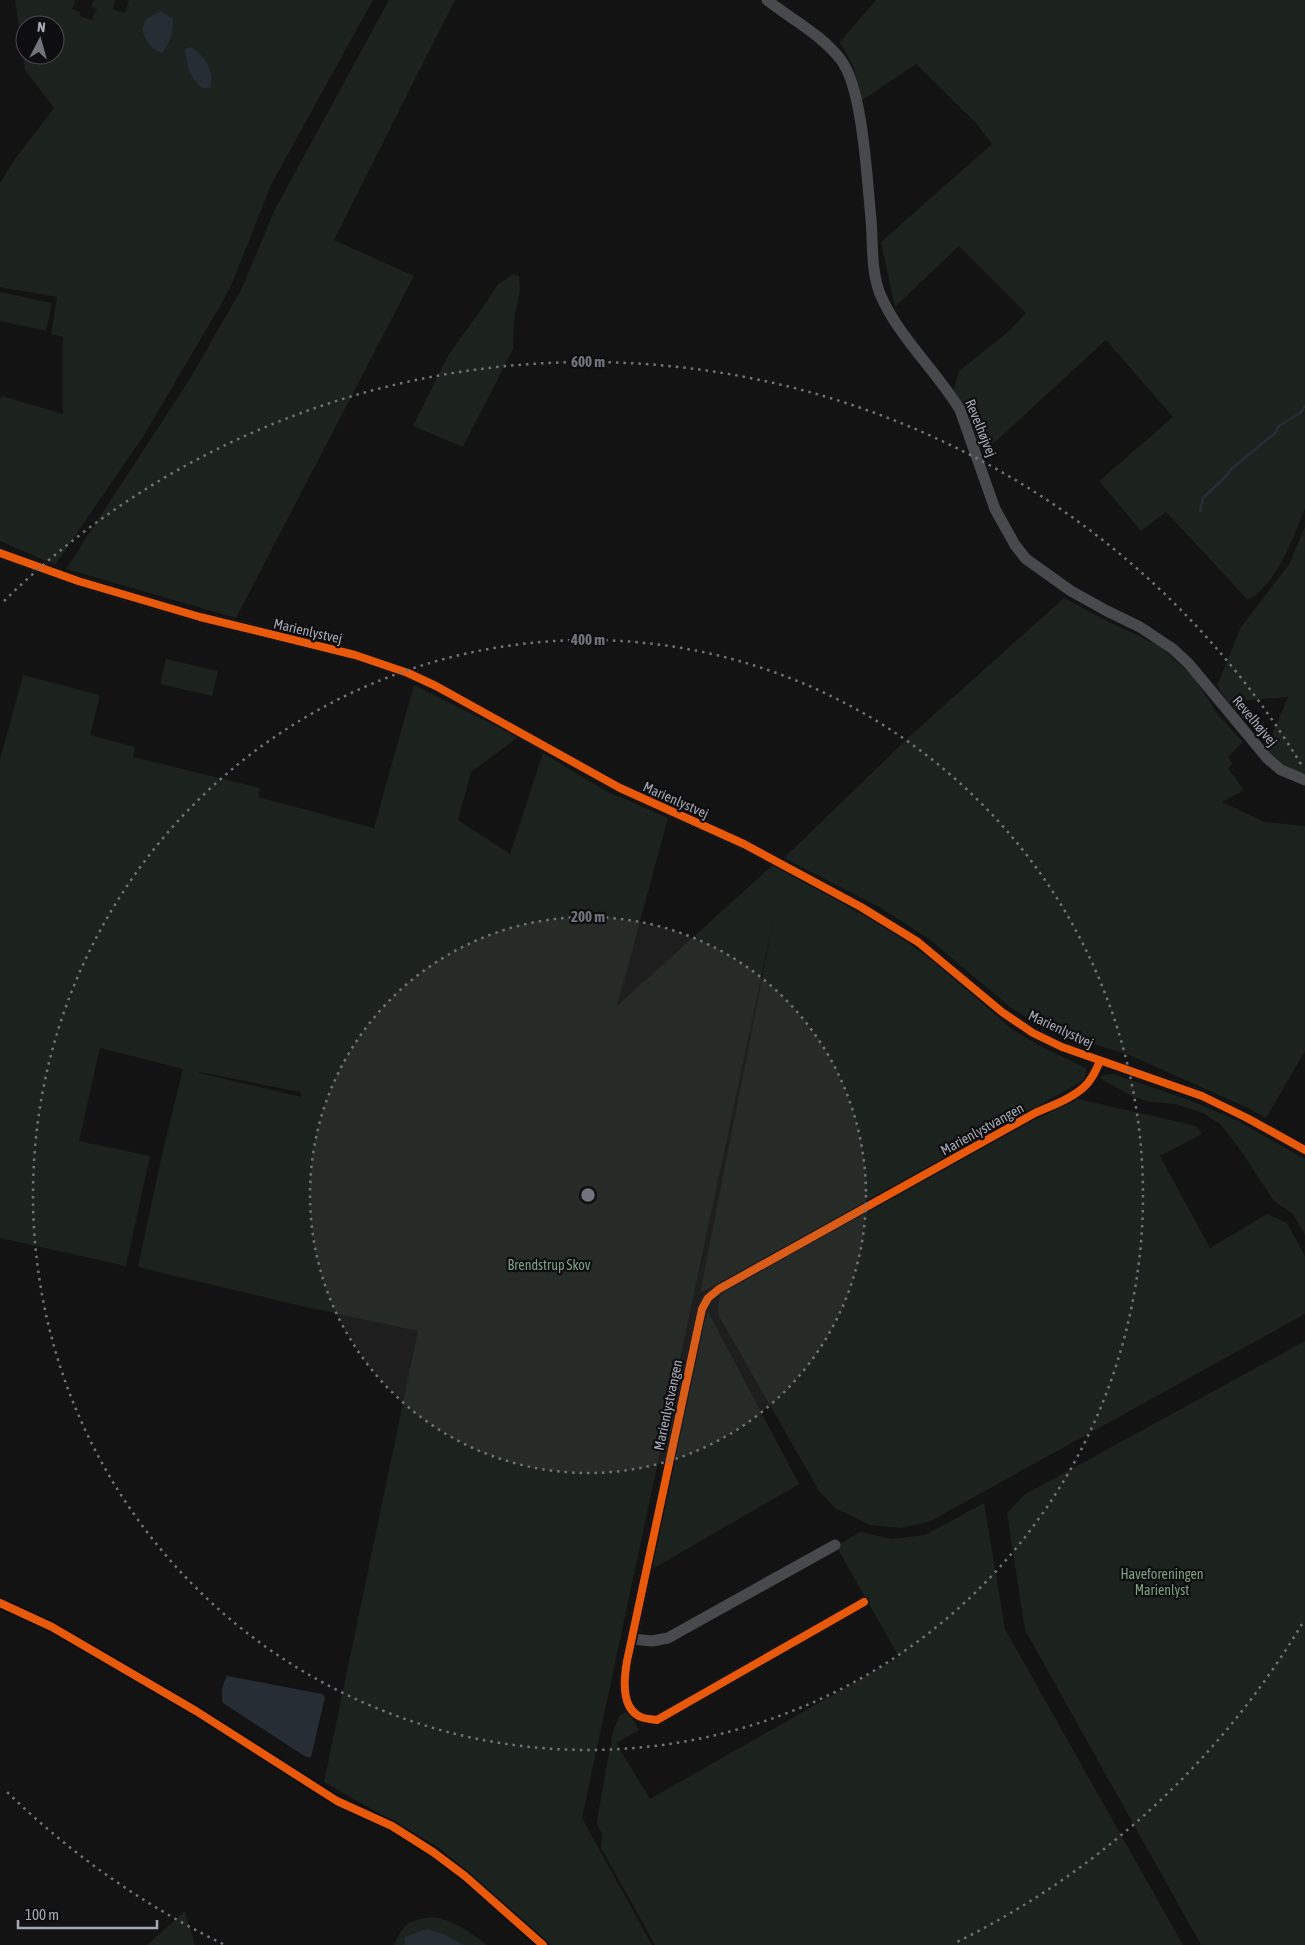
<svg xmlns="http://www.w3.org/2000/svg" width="1305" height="1945" viewBox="0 0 1305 1945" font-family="'Asap Condensed',sans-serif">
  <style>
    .green { fill: #1c221d; fill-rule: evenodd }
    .water { fill: #272d34 }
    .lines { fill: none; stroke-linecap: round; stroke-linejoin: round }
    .stream { stroke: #272d34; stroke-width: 2.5 }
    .minor { stroke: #48494c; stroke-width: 11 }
    .cycleway-casing { stroke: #0e0d0f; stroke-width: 11 }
    .cycleway { stroke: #e8590c; stroke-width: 8 }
    .ring { fill: none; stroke: #71747c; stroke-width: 2.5; stroke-dasharray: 2.5 5 }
    .labels { text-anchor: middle; stroke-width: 4.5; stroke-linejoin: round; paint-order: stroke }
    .street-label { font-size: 14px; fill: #a4a8b4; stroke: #0e0d0f }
    .park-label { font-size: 14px; fill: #7c9f80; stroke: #0e0d0f }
    .centre { fill: #71747c; stroke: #0e0d0f; stroke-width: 2.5 }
    .ring-label { font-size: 15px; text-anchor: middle; font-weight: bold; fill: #71747c; stroke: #0e0d0f; stroke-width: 4.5; stroke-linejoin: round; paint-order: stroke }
  </style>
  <rect width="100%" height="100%" fill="#131313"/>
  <!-- green -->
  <path class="green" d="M 15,0 L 76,0 L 72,9 L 80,12 L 80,16 L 91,20 L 97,9 L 91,7 L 94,0 L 115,0 L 113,9 L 125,13 L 129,0 L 373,0 L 271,185 L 233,281 L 223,301 L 143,437 L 55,565 L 0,541 L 0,399 L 2,396 L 63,414 L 63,337 L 51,334 L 57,297 L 0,287 L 0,183 L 15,159 L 54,108 L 25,70 ZM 25,25 L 55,25 L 55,55 L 25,55 Z
    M 389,0 L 455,0 L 334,240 L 414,276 L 236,618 L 66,569 L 189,380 L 242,288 L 274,211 Z
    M 876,0 L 1305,0 L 1305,508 C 1292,540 1279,581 1248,600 L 1166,512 L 1141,531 L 1099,481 L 1173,417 L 1106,340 L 983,453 L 968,417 L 953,392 L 959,371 L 1008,332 L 1026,313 L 959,246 L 895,307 L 881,242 L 992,144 L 976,123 L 916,64 L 861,101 L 854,68 L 840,42 Z
    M 514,274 L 519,276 L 520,290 L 514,319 L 513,349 L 463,447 L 413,426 L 449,354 L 481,310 L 498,284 Z
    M 0,292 L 52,303 L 46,331 L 0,321 Z
    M 1305,526 L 1305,773 L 1288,769 L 1266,749 L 1288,697 L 1228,702 L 1217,686 L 1241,627 L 1290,563 Z
    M 1064,598 L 1103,619 L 1158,645 L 1194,677 L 1218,715 L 1243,742 L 1228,757 L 1233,764 L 1228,768 L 1244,790 L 1222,802 L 1265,822 L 1305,826 L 1305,1051 L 1266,1118 L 1250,1109 L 1127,1054 L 1075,1039 L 1041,1027 L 1010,1007 L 929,939 L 881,908 L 784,858 L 910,736 Z
    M 166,659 L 218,671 L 212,696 L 160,684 Z
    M 23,675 L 100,695 L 90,735 L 135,747 L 133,757 L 260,788 L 258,797 L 374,828 L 414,685 L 508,732 L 517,738 L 471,772 L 458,820 L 510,854 L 543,753 L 604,790 L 668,818 L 617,1006 L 774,864 L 897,935 L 938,965 L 1012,1029 L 1040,1046 L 1086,1068 L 1085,1079 L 1065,1091 L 700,1293 L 774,918 L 582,1818 L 652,1945 L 551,1945 L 438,1847 L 324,1782 L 418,1331 L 288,1303 L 302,1290 L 288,1303 L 138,1267 L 161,1159 L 183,1069 L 100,1048 L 79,1141 L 150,1156 L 126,1266 L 0,1238 L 0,760 ZM 199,1072 L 300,1092 L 302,1097 L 199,1073 Z
    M 1113,1074 L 1192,1101 L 1238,1121 L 1305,1159 L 1305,1235 L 1293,1214 L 1274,1201 L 1237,1145 L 1220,1124 L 1203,1113 L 1175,1104 L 1150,1102 L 1134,1097 L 1104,1081 L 1100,1077 L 1104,1075 Z
    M 1074,1098 L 1196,1126 L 1202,1134 L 1160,1156 L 1210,1248 L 1267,1214 L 1287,1223 L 1305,1256 L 1305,1314 L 929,1522 L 901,1528 L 870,1525 L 835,1508 L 819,1491 L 719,1316 C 715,1294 725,1291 742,1281 Z
    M 708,1312 L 799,1484 L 654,1568 L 652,1563 L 703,1320 Z
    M 1305,1341 L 1305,1945 L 1201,1945 L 1025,1630 L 1007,1513 L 1024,1495 Z
    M 984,1503 L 1005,1629 L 1183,1945 L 655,1945 L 601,1848 L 602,1834 L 597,1824 L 598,1814 L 613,1732 L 619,1716 L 628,1711 L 639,1730 L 616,1743 L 650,1799 L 899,1657 L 836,1546 L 860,1532 L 892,1539 L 925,1535 Z
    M 185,1911 L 195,1945 L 147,1945 Z
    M 434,1917 C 455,1921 470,1932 487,1945 L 394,1945 C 405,1922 408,1920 434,1917 Z"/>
  <!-- water -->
  <path class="water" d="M 161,11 L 173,19 C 173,31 170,43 162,53 C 150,49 146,40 142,30 L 146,19 Z
    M 191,47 C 205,56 215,71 210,88 L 202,88 C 189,77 187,65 185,49 Z
    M 227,1676 L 322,1694 L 325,1697 L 311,1757 L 306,1757 L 223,1703 C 220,1696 223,1682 227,1676 Z
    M 427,1929 L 443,1934 L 464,1945 L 405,1945 L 405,1937 Z"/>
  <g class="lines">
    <!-- stream -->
    <path class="stream" d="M 1200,511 L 1203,498 L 1227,475 L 1231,469 L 1274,434 L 1279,426 L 1300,413 L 1305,406"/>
    <!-- minor -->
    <path class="minor" d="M 767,0 C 791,19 822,35 841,60 C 863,89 867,180 871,219 C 873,244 871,271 880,294 C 899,338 936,370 960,410 L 995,509 L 1015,545 L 1026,559 L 1071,591 L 1107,611 L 1140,627 L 1173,649 L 1189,664 L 1267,758 L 1281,770 L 1305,780
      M 0,553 L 78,581 L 200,617 L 355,655 L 408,673 L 436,686 L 620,788 L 744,844 L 861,907 L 918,942 L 1002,1012 L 1033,1033 L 1062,1047 L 1202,1096 L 1247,1118 L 1305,1150
      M 864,1602 L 657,1720 C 652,1719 645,1719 641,1717 C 621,1709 624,1678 627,1661 L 702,1309 L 708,1298 L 719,1289 L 1035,1113 C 1051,1106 1071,1099 1084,1087 C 1092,1080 1096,1070 1100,1061
      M 632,1639 L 652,1641 L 668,1638 L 835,1545"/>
    <!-- cycleway casing -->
    <g class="cycleway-casing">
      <path id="cycleway" d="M 0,553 L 78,581 L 200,617 L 355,655 L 408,673 L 436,686 L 620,788 L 744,844 L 861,907 L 918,942 L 1002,1012 L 1033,1033 L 1062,1047 L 1202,1096 L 1247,1118 L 1305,1150
        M 864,1602 L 657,1720 C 652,1719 645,1719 641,1717 C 621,1709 624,1678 627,1661 L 702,1309 L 708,1298 L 719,1289 L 1035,1113 C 1051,1106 1071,1099 1084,1087 C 1092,1080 1096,1070 1100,1061
        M 0,1603 L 52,1627 L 196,1711 L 337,1801 L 392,1826 L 433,1852 L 465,1876 L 543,1945"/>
    </g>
    <!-- cycleway -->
    <use href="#cycleway" class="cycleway"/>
  </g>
  <!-- distance rings -->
  <circle cx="588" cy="1195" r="278" fill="#71747c" fill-opacity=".12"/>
  <g class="ring">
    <circle cx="588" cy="1195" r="278"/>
    <circle cx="588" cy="1195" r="555"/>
    <path d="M1302 1624A833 833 0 0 1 953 1944M223 1944A833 833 0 0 1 4 1789M4 601A833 833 0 0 1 1302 766"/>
  </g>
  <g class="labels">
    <!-- street labels -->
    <g class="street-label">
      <text transform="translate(981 428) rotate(68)" y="5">Revelhøjvej</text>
      <text transform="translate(308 631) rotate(13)" y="5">Marienlystvej</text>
      <text transform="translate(1255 721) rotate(50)" y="5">Revelhøjvej</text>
      <text transform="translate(676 800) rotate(24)" y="5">Marienlystvej</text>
      <text transform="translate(1061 1029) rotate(25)" y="5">Marienlystvej</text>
      <text transform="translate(982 1129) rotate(-29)" y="5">Marienlystvangen</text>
      <text transform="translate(668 1405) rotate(-78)" y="5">Marienlystvangen</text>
    </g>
    <!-- park labels -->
    <g class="park-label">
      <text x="549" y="1270">Brendstrup Skov</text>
      <text x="1162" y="1579">Haveforeningen<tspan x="1162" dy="16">Marienlyst</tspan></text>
    </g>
  </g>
  <circle cx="588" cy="1195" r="8" class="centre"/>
  <g class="ring-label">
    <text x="588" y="367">600 m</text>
    <text x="588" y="645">400 m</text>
    <text x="588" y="922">200 m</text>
  </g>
  <!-- north arrow -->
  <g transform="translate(40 40) rotate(6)"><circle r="24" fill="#0e0d0f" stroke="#4a4b51"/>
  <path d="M0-4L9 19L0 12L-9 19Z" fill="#71747c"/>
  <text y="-8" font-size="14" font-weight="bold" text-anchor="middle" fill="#a4a8b4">N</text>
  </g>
  <!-- scale -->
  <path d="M18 1920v8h139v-8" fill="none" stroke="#a4a8b4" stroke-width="2.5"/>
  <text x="25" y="1920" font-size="15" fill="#a4a8b4" stroke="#0e0d0f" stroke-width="4" paint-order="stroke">100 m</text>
</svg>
